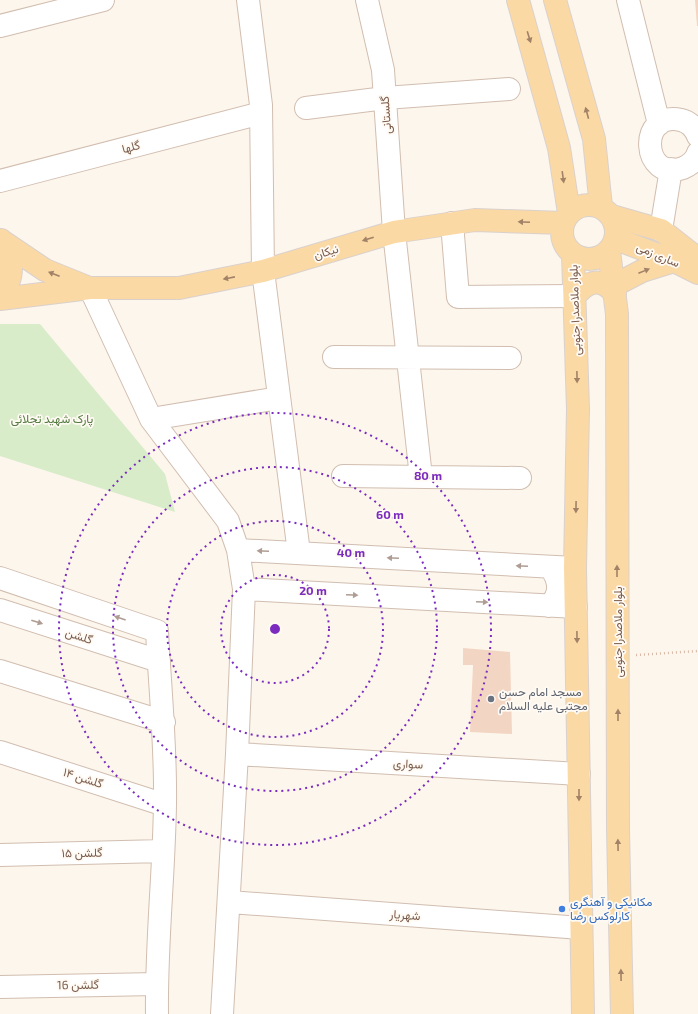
<svg xmlns="http://www.w3.org/2000/svg" width="698" height="1014" viewBox="0 0 698 1014" font-family="'Exo 2',Vazirmatn,sans-serif">
  <style>
    .green { fill: #d8ecc9 }
    .building { fill: #f3d5c3 }
    .lines { fill: none; stroke-linecap: round; stroke-linejoin: round }
    .minor-casing { stroke: #d1beb0; stroke-width: 24 }
    .major-casing { stroke: #dad1cd; stroke-width: 24 }
    .path { stroke: #d9b8a5; stroke-width: 2.5; stroke-dasharray: 1 3; stroke-linecap: butt }
    .minor { stroke: #fff; stroke-width: 22 }
    .major { stroke: #fbd9a5; stroke-width: 22 }
    .oneway { fill: #a18267 }
    .oneway2 { fill: #af9d94 }
    .ring { fill: none; stroke: #7b2cbf; stroke-width: 2; stroke-dasharray: 2 4 }
    .worship-dot { fill: #6b7280; stroke: #fffaf3; stroke-width: 1.5 }
    .shop-dot { fill: #3f7fe0; stroke: #fffaf3; stroke-width: 1.5 }
    .labels { text-anchor: middle; stroke-width: 3.5; stroke-linejoin: round; paint-order: stroke }
    .street-label { font-size: 12px; fill: #7a5c4d; stroke: #fffaf3 }
    .park-label { font-size: 12px; fill: #537a41; stroke: #fffaf3 }
    .worship-label { font-size: 12px; fill: #5b616d; stroke: #fffaf3; text-anchor: start }
    .shop-label { font-size: 12px; fill: #366cbe; stroke: #fffaf3; text-anchor: start }
    .centre { fill: #7b2cbf; stroke: #fffaf3; stroke-width: 2 }
    .ring-label { font-size: 12px; text-anchor: middle; font-weight: bold; fill: #7b2cbf; stroke: #fffaf3; stroke-width: 3.5; stroke-linejoin: round; paint-order: stroke }
  </style>
  <rect width="100%" height="100%" fill="#fdf6ec"/>
  <!-- green -->
  <path class="green" d="M 0,324 L 40,324 L 165,474 L 175,512 L 0,456 Z"/>
  <!-- building -->
  <path class="building" d="M 695,0 L 698,0 L 698,26 L 697,26 Z
    M 463,648 L 510,652 L 512,734 L 470,732 L 473,665 L 463,665 Z"/>
  <g class="lines">
    <!-- minor casing -->
    <g class="minor-casing">
      <path id="minor" d="M 248,0 L 261,105 L 263,271 L 299,553
        M 367,0 L 383,70 L 394,232 L 421,477
        M 628,0 L 659,124
        M 0,26 L 103,0
        M 306,108 L 385,98 L 509,89
        M 698,136 C 695,128 689,122 681,120 C 637,110 642,183 683,168 C 690,165 696,160 698,153
        M 0,181 L 261,113
        M 452,223 L 458,297 L 575,296
        M 661,230 L 671,169
        M 90,288 L 151,419 L 228,521 L 238,550 L 244,589 L 237,754 L 222,1014
        M 334,357 L 510,358
        M 151,419 L 279,398
        M 343,476 L 520,478
        M 238,550 L 575,568
        M 0,578 L 157,631 C 160,689 166,746 165,804 C 164,874 156,944 157,1014
        M 244,589 L 576,607
        M 549,606 C 562,594 560,580 550,567
        M 0,610 L 159,661
        M 0,671 L 164,722
        M 0,752 L 165,805
        M 237,754 L 579,774
        M 0,855 L 163,851
        M 230,902 L 581,928
        M 0,987 L 156,984"/>
    </g>
    <!-- major casing -->
    <g class="major-casing">
      <path id="major" d="M 518,0 L 559,148 L 569,213
        M 555,0 L 594,139 L 601,207
        M562 232a27 27 0 1 1 54 0a27 27 0 1 1-54 0Z
        M 612,216 L 661,230 L 698,259
        M 616,239 L 674,261 L 698,273
        M 2,241 L 45,270 L 87,287
        M 609,251 L 617,314 L 618,830 L 622,1014
        M 573,254 L 578,409 L 575,568 L 583,1014
        M 615,285 L 642,271 L 674,261
        M 0,294 C 15,280 14,255 1,240
        M 575,296 C 588,280 602,277 615,294
        M 0,299 L 90,288 L 179,288 L 263,271 L 394,232 L 475,220 L 563,223"/>
    </g>
    <!-- path -->
    <path class="path" d="M 636,655 L 698,651"/>
    <!-- minor -->
    <use href="#minor" class="minor"/>
    <!-- major -->
    <use href="#major" class="major"/>
  </g>
  <!-- one-way arrows -->
  <defs><path id="oneway-solid" d="M-6-.8H1V-3.2L6.5 0L1 3.2V.8H-6Z"/></defs>
  <g class="oneway">
    <use href="#oneway-solid" transform="translate(529 37) rotate(73)"/>
    <use href="#oneway-solid" transform="translate(587 113) rotate(-105)"/>
    <use href="#oneway-solid" transform="translate(563 177) rotate(82)"/>
    <use href="#oneway-solid" transform="translate(524 222) rotate(-178)"/>
    <use href="#oneway-solid" transform="translate(368 239) rotate(163)"/>
    <use href="#oneway-solid" transform="translate(644 271) rotate(-22)"/>
    <use href="#oneway-solid" transform="translate(54 274) rotate(-159)"/>
    <use href="#oneway-solid" transform="translate(229 278) rotate(169)"/>
    <use href="#oneway-solid" transform="translate(577 377) rotate(89)"/>
    <use href="#oneway-solid" transform="translate(576 507) rotate(91)"/>
    <use href="#oneway-solid" transform="translate(617 571) rotate(-90)"/>
    <use href="#oneway-solid" transform="translate(577 637) rotate(89)"/>
    <use href="#oneway-solid" transform="translate(618 715) rotate(-90)"/>
    <use href="#oneway-solid" transform="translate(579 795) rotate(90)"/>
    <use href="#oneway-solid" transform="translate(618 845) rotate(-91)"/>
    <use href="#oneway-solid" transform="translate(621 975) rotate(-91)"/>
  </g>
  <g class="oneway2">
    <use href="#oneway-solid" transform="translate(263 551) rotate(-177)"/>
    <use href="#oneway-solid" transform="translate(393 558) rotate(-177)"/>
    <use href="#oneway-solid" transform="translate(522 566) rotate(-177)"/>
    <use href="#oneway-solid" transform="translate(352 595) rotate(3)"/>
    <use href="#oneway-solid" transform="translate(482 602) rotate(3)"/>
    <use href="#oneway-solid" transform="translate(120 618) rotate(-161)"/>
    <use href="#oneway-solid" transform="translate(37 622) rotate(18)"/>
  </g>
  <!-- distance rings -->
  <g class="ring">
    <circle cx="275" cy="629" r="54"/>
    <circle cx="275" cy="629" r="108"/>
    <circle cx="275" cy="629" r="162"/>
    <circle cx="275" cy="629" r="216"/>
  </g>
  <!-- markers -->
  <circle class="worship-dot" cx="491" cy="699" r="4"/>
  <circle class="shop-dot" cx="562" cy="909" r="4"/>
  <g class="labels">
    <!-- street labels -->
    <g class="street-label">
      <text transform="translate(386 115) rotate(-94)" y="4">گلستانی</text>
      <text transform="translate(131 147) rotate(-15)" y="4">گلها</text>
      <text transform="translate(326 252) rotate(-17)" y="4">نیکان</text>
      <text transform="translate(658 255) rotate(23)" y="4">ساری زمی</text>
      <text transform="translate(575 310) rotate(-92)" y="4">بلوار ملاصدرا جنوبی</text>
      <text transform="translate(618 632) rotate(-90)" y="4">بلوار ملاصدرا جنوبی</text>
      <text transform="translate(79 636) rotate(18)" y="4">گلشن</text>
      <text transform="translate(408 764) rotate(3)" y="4">سواری</text>
      <text transform="translate(83 778) rotate(18)" y="4">گلشن ۱۴</text>
      <text transform="translate(82 853) rotate(-1)" y="4">گلشن ۱۵</text>
      <text transform="translate(405 915) rotate(4)" y="4">شهریار</text>
      <text transform="translate(78 985) rotate(-1)" y="4">گلشن 16</text>
    </g>
    <!-- park labels -->
    <g class="park-label">
      <text x="52" y="423">پارک شهید تجلائی</text>
    </g>
    <!-- worship labels -->
    <g class="worship-label">
      <text x="499" y="696">مسجد امام حسن<tspan x="499" dy="14">مجتبی علیه السلام</tspan></text>
    </g>
    <!-- shop labels -->
    <g class="shop-label">
      <text x="570" y="906">مکانیکی و آهنگری<tspan x="570" dy="14">کارلوکس رضا</tspan></text>
    </g>
  </g>
  <circle cx="275" cy="629" r="6" class="centre"/>
  <g class="ring-label">
    <text x="428" y="480">80 m</text>
    <text x="390" y="519">60 m</text>
    <text x="351" y="557">40 m</text>
    <text x="313" y="595">20 m</text>
  </g>
</svg>
